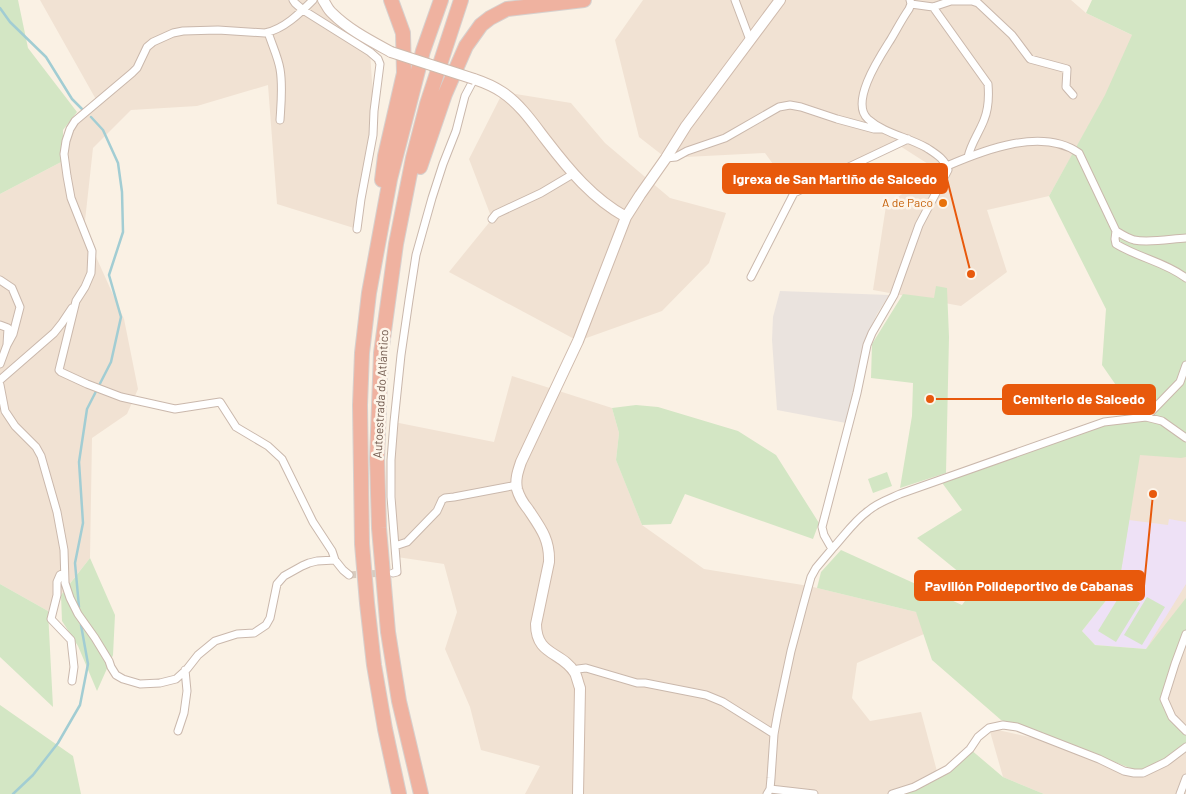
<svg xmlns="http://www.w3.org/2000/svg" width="1186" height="794" viewBox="0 0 1186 794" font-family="Barlow,sans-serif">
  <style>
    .residential { fill: #f1e2d3 }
    .industrial { fill: #eae3de }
    .education { fill: #eee1f6 }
    .green { fill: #d3e6c4 }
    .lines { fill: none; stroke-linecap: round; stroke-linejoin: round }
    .stream { stroke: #a2cdd3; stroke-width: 2.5 }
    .street-tunnel { stroke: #d8cbbe; stroke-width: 7; stroke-dasharray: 7 3.5; stroke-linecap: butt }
    .street-casing { stroke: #cab8ac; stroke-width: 9 }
    .secondary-casing { stroke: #cfbaac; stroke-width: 12 }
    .highway-casing { stroke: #d7d0cd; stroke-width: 16 }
    .street { stroke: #fff; stroke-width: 7 }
    .secondary { stroke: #fff; stroke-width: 10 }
    .highway { stroke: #efb2a0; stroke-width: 14 }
    .secondary-bridge-casing { stroke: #cfbaac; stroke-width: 12; stroke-linecap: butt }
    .secondary-bridge { stroke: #fff; stroke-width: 10 }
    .food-dot { fill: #e8710a; stroke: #fdf5ea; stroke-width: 2 }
    .labels { text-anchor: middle; stroke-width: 5; stroke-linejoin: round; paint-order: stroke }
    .food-label { font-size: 12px; fill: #c56008; stroke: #fdf5ea; text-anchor: end }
    .street-label { font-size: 12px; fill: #70584c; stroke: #fdf5ea }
    .leader { fill: none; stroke: #e8590c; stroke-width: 2 }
    .callout-dot { fill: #e8590c; stroke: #fdf5ea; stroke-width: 2 }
    .callout { fill: #e8590c; stroke: #e8590c; stroke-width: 2 }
    .callout-label { font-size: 14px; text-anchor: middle; font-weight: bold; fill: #fff }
  </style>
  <rect width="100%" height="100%" fill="#faf1e4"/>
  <!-- residential -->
  <path class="residential" d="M 40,0 L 325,0 L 370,52 L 374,111 L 357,229 L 277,204 L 268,85 L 197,106 L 131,110 L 93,148 L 84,230 L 124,319 L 138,389 L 127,414 L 92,438 L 90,558 L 48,611 L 0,584 L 0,194 L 63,161 L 70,129 L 98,103 Z
    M 643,0 L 1071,0 L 1086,13 L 1138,38 L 1049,196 L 987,210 L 1007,272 L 961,306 L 873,290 L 886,206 L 936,169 L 900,146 L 794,193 L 765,153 L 666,158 L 639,137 L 615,40 Z
    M 503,92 L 571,103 L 605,143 L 670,198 L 726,213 L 709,263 L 662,311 L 578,341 L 449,272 L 492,219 L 469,159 Z
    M 512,376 L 612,408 L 619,433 L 616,460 L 642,525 L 704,569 L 809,586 L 916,612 L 931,631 L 857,663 L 852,698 L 870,721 L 921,712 L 938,775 L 889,794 L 525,794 L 540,766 L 481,750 L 470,707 L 445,649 L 457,612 L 444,564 L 397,557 L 394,422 L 494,442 Z
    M 1129,452 L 1186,454 L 1186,601 L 1146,649 L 1119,584 Z
    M 1186,635 L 1186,732 L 1164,699 Z
    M 989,728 L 1057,743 L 1099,759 L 1143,773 L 1186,746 L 1186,794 L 1044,794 L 1003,777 Z"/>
  <!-- industrial -->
  <path class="industrial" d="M 780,291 L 889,295 L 877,314 L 864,342 L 846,423 L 777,410 L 772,340 L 773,317 Z"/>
  <!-- education -->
  <path class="education" d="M 1169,519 L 1186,522 L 1186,584 L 1146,649 L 1095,645 L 1082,631 L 1119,584 L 1129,520 L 1168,525 Z"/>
  <!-- green -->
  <path class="green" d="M 0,0 L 18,0 L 28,48 L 77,112 L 63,130 L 63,161 L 0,194 Z
    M 1092,0 L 1186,0 L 1186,457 L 1181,458 L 1140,455 L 1119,584 L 1082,631 L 1095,645 L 1146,649 L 1186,598 L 1186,635 L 1164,699 L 1186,732 L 1186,746 L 1143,773 L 1099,756 L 1057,743 L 1001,720 L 932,660 L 916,612 L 817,588 L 821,572 L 841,550 L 962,605 L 976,586 L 917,538 L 962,510 L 940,480 L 1058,438 L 1138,417 L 1102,365 L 1106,309 L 1049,196 L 1105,95 L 1132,35 L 1086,13 Z
    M 936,286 L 947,288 L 949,337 L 946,473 L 900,488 L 912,416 L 913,383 L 871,378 L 872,344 L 903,294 L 934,298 Z
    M 636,405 L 658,407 L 738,431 L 776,455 L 819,523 L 813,539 L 685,494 L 671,524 L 642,525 L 616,460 L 619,433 L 612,408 Z
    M 887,472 L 892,486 L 873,493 L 868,479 Z
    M 90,558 L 115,615 L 113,655 L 97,691 L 78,646 L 62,621 L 61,595 Z
    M 0,584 L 48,611 L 53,707 L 0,657 Z
    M 1122,592 L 1140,603 L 1116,642 L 1098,631 Z
    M 1147,597 L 1165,607 L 1142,645 L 1124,635 Z
    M 0,705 L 73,756 L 81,794 L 0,794 Z
    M 970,749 L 1003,777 L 1044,794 L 892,794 L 948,769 Z"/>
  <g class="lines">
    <!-- stream -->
    <path class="stream" d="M 0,8 L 10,22 L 46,57 L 72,99 L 82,109
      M 79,607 L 75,563 L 83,523 L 79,462 L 87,409 L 111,362 L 121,317 L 109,275 L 123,232 L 122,192 L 118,163 L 103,130 L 91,117
      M 13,794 L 33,775 L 58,743 L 80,705 L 88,664 L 81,625"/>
    <!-- street-tunnel -->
    <path class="street-tunnel" d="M 349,575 L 384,573"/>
    <!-- street casing -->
    <g class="street-casing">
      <path id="street" d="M 293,0 L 295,3 L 303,10 L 370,52 L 378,59 L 380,64 L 374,111 L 373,135 L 361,199 L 357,229
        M 313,0 C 299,14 284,29 265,33 L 218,30 L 183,31 L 173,33 L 153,42 L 147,47 L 137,68 L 132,73 L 75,121 L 70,129 L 66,141 L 64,154 L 67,176 L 71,198 L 92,251 L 91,273 L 85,287 L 76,301 L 59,370 L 61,372 L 87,384 L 121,397 L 175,409 L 220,402 L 236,427 L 268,446 L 282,459 L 313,522 L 332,551 L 335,560
        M 735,0 L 750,40
        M 911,4 L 933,7 L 951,1 L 972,1 L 978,3 L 1012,35 L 1030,59 L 1067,69 L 1066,87 L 1073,95
        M 933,7 L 988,84 C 989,96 989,108 984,120 C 979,133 971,143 968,157
        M 268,32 C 272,45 278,57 280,69 C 283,86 281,104 280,120
        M 666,158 L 676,157 L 687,151 L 725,138 L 779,107 L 790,105 L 801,107 L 837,119 L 874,129 L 883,129
        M 947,166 C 984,150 1042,127 1079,153 L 1116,231 C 1121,234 1127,238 1134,240 C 1149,243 1170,239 1186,238
        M 492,219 L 496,214 L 541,193 L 573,174
        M 1116,231 L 1115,239 L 1116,244 C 1139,258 1165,262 1186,278
        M 751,277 L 794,193 L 908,139
        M 0,280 L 12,288 L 20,307 L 13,334 L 7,345
        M 0,325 L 8,328 L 7,345 L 0,364
        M 0,380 L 54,333 L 62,323 L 72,308
        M 0,385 L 5,411 L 15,426 L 36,447 L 41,456 L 57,512 L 64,550 L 65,583 L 70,598 L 78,614 L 95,638 L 109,661 L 111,667 L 116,675 L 123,679 L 140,684 L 160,683 L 176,679 L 187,669 L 198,655 L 215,641 L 237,634 L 254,633 L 266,625 L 270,618 L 277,584 L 284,576 L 302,566 L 309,563 L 317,561 L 335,560 L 343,570 L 349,575
        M 1146,417 L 1162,421 L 1186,438
        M 395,546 L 407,542 L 437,511 L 442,500 L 445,498 L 454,497 L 517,485
        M 832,549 C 844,536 854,521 868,511 C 877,503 889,499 900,494 L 1104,422 L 1146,417 L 1180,382 L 1186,365
        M 64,573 L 60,575 L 57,582 L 57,595 L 51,619 L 71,640 L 74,667 L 72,681
        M 393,573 L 397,572 L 391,497 L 391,460 L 394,422 L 401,355 L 409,300 L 416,255 L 432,198 L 443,164 L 456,131 L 465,96 L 474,79
        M 1186,634 L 1175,664 L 1164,699 L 1172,717 L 1186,731
        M 574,671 L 578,669 L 586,668 L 637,683 L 645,683 L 706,695 L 723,702 L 774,734
        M 178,731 L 184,713 L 187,691 L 185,670
        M 770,789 L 814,794
        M 767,794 L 770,789 L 771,778 L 774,734 L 778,712 L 791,651 L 803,606 L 811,577 L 816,568 L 832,549 L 824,535 L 822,527 L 857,393 L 867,345 L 872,333 L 894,295 L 919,225 L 948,170 C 945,159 936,154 927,148 C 908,137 885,134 868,119 C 849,102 881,55 891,39 C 897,29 902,19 909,9 L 911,4 L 910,0
        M 892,794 L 914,787 L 948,769 L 970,749 L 978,737 L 989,728 L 1003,725 L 1017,727 L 1099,759 L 1124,771 L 1134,773 L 1143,773 L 1166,762 L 1186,747
        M 1180,794 L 1186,778"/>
    </g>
    <!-- secondary casing -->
    <g class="secondary-casing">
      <path id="secondary" d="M 323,0 C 326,4 328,10 332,13 C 349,30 371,41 391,52
        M 474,79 C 483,82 493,86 502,92 C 520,104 533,123 546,140 C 569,170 593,199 626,217
        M 578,794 L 580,688 C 578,683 577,677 575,673 C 562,651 536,656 536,624 L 549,562 C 550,539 540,527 528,509 C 523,503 519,496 517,489 C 515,479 518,471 521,462 L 578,341 L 626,217 L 640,195 L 666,158 L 686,126 L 780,0"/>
    </g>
    <!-- highway casing -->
    <g class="highway-casing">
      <path id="highway" d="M 420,167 L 445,94 L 466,46 L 481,25 L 490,18 L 507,9 L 584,0
        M 382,180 L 385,156 L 404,73 L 403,33 L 391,0
        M 399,794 L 385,729 L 374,665 L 367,603 L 362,544 L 360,405 L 362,353 L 369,293 L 390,179 L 423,51 L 441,0
        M 421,794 L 399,701 L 388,632 L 379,528 L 377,458 L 381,353 L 396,244 L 413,158 L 427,104 L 461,0"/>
    </g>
    <!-- street -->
    <use href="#street" class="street"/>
    <!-- secondary -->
    <use href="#secondary" class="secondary"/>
    <!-- highway -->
    <use href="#highway" class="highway"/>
    <!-- secondary-bridge casing -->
    <g class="secondary-bridge-casing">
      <path id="secondary-bridge" d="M 391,52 L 474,79"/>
    </g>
    <!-- secondary-bridge -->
    <use href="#secondary-bridge" class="secondary-bridge"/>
  </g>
  <!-- markers -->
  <circle class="food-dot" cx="943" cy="203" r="5"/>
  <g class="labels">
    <!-- food labels -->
    <g class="food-label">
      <text x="933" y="207">A de Paco</text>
    </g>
    <!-- street labels -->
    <g class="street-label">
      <text transform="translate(381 394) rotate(-87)" y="4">Autoestrada do Atlántico</text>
    </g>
  </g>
  <!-- callouts -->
  <path class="leader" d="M971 274L947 179M930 399L1003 399M1153 494L1144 586"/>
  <g class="callout-dot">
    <circle cx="971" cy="274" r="5"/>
    <circle cx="930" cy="399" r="5"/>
    <circle cx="1153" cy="494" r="5"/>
  </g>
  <g class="callout">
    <rect x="723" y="164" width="224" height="29" rx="5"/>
    <rect x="1003" y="385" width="152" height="29" rx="5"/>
    <rect x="915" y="571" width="229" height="29" rx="5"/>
  </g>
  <g class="callout-label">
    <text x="835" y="184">Igrexa de San Martiño de Salcedo</text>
    <text x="1079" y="404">Cemiterio de Salcedo</text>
    <text x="1029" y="591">Pavillón Polideportivo de Cabanas</text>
  </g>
</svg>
